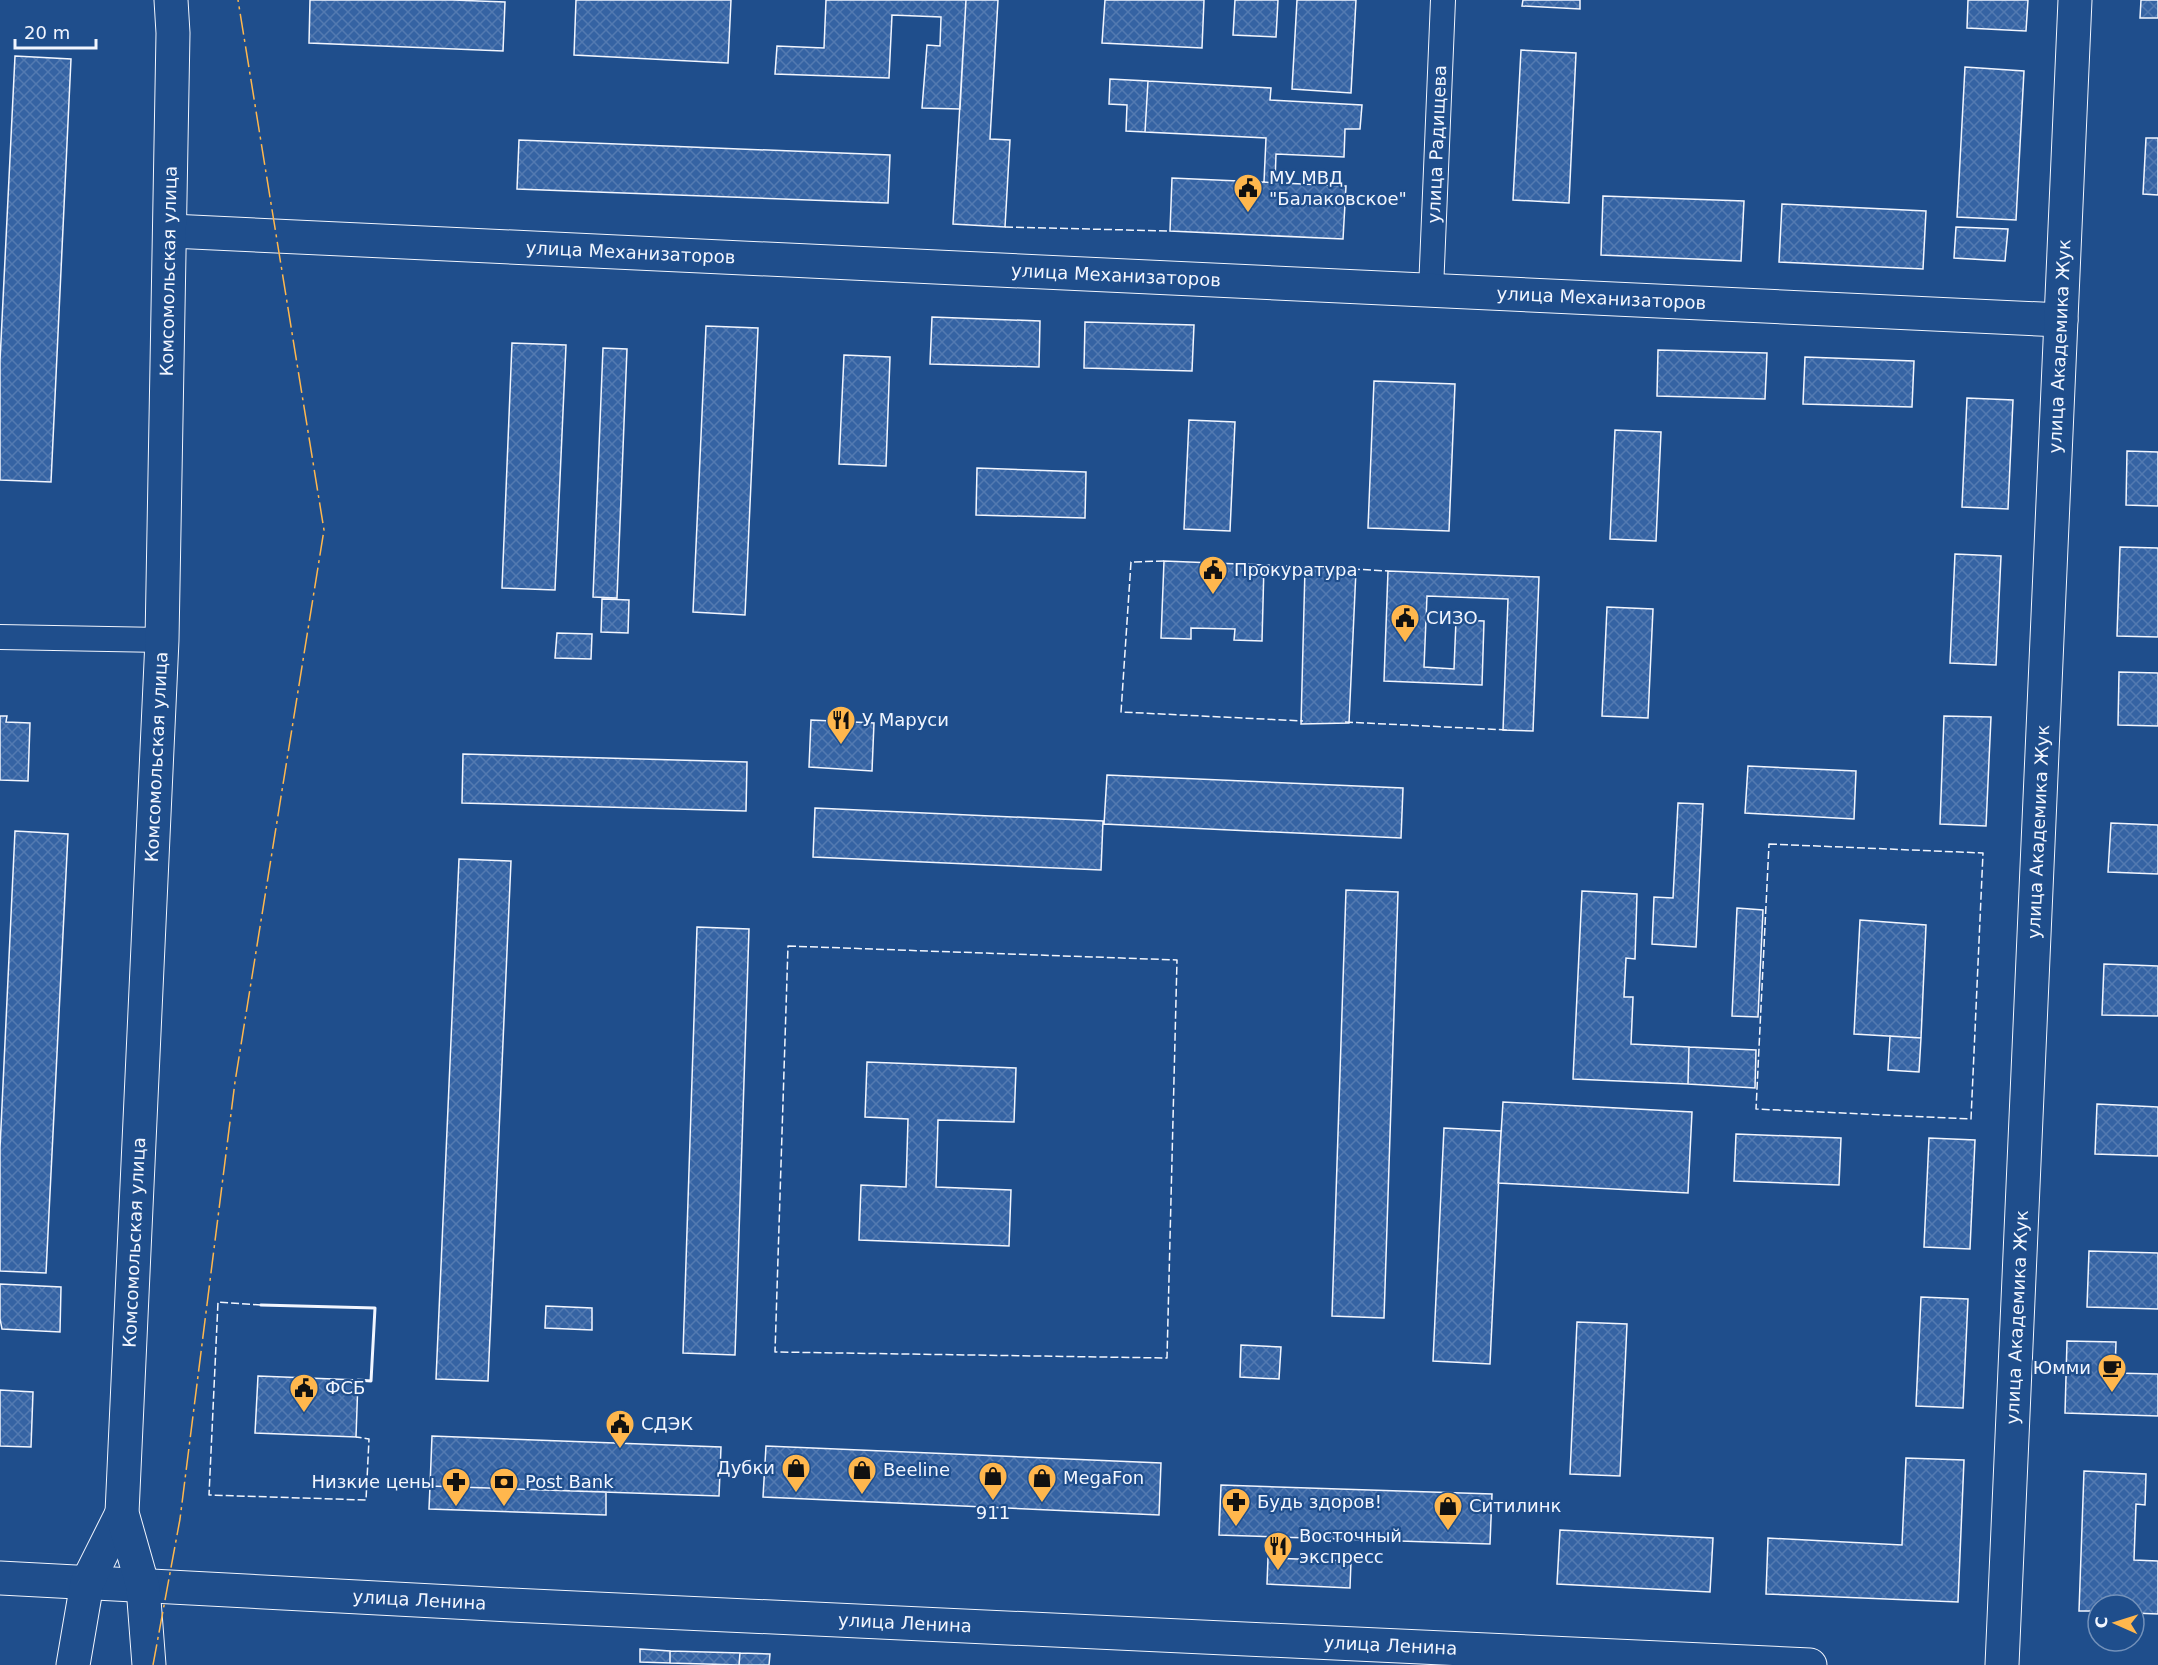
<svg xmlns="http://www.w3.org/2000/svg" width="2158" height="1665" viewBox="0 0 2158 1665" font-family="'DejaVu Sans',sans-serif">
  <style>
    .building { fill: url(#building-cross-hatch); stroke: #f2f6ff; stroke-width: 1.5 }
    .lines { fill: none; stroke-linecap: round; stroke-linejoin: round }
    .street-casing { stroke: #f2f6ff; stroke-width: 26 }
    .secondary-casing { stroke: #f2f6ff; stroke-width: 35 }
    .street { stroke: #1f4e8c; stroke-width: 24 }
    .secondary { stroke: #1f4e8c; stroke-width: 33 }
    .fence { stroke: #f2f6ff; stroke-width: 1.5; stroke-dasharray: 8 3; stroke-linecap: butt }
    .wall { stroke: #f2f6ff; stroke-width: 3 }
    .power { stroke: #ffb74d; stroke-width: 1.5; stroke-dasharray: 21 4.5 3 4.5; stroke-linecap: butt }
    .labels { text-anchor: middle; stroke-width: 4.5; stroke-linejoin: round; paint-order: stroke }
    .street-label { font-size: 18px; fill: #f2f6ff; stroke: #1f4e8c }
    .poi-label { font-size: 18px; fill: #f2f6ff; stroke: #1f4e8c; text-anchor: start }
  </style>
  <defs>
    <pattern id="building-cross-hatch" width="8" height="8" patternUnits="userSpaceOnUse" patternTransform="scale(1.5)"><rect width="8" height="8" fill="#3563a3"/><path d="M0 0l8 8M0 8l8-8" fill="none" stroke="#537ab1"/></pattern>
  </defs>
  <rect width="100%" height="100%" fill="#1f4e8c"/>
  <!-- building -->
  <path class="building" d="M 310,0 L 453,0 L 505,2 L 503,51 L 309,43 Z
    M 576,0 L 731,0 L 728,63 L 574,55 Z
    M 826,0 L 966,0 L 960,109 L 922,108 L 927,45 L 940,46 L 941,17 L 892,15 L 889,78 L 775,74 L 777,46 L 824,48 Z
    M 966,0 L 998,0 L 990,139 L 1010,140 L 1005,227 L 953,224 Z
    M 1105,0 L 1204,0 L 1202,48 L 1102,43 Z
    M 1235,0 L 1278,0 L 1276,37 L 1233,35 Z
    M 1297,0 L 1356,0 L 1351,93 L 1292,89 Z
    M 1523,0 L 1580,0 L 1580,9 L 1522,6 Z
    M 1968,0 L 2028,0 L 2026,31 L 1967,28 Z
    M 2141,0 L 2158,0 L 2158,18 L 2140,18 Z
    M 1521,50 L 1576,53 L 1569,203 L 1513,200 Z
    M 15,56 L 71,59 L 51,482 L 0,480 L 0,361 Z
    M 1965,67 L 2024,71 L 2016,220 L 1957,217 Z
    M 1110,79 L 1148,81 L 1145,132 L 1126,131 L 1127,105 L 1109,104 Z
    M 1148,81 L 1271,88 L 1270,100 L 1362,105 L 1360,129 L 1345,129 L 1344,157 L 1276,154 L 1275,183 L 1264,182 L 1266,138 L 1145,132 Z
    M 2146,138 L 2158,138 L 2158,195 L 2143,194 Z
    M 519,140 L 890,155 L 888,203 L 517,189 Z
    M 1172,178 L 1346,186 L 1343,239 L 1170,231 Z
    M 1603,196 L 1744,201 L 1741,261 L 1601,255 Z
    M 1782,204 L 1926,211 L 1923,269 L 1779,262 Z
    M 1956,227 L 2008,229 L 2005,261 L 1954,258 Z
    M 932,317 L 1040,321 L 1039,367 L 930,364 Z
    M 1085,322 L 1194,325 L 1192,371 L 1084,368 Z
    M 706,326 L 758,328 L 745,615 L 693,612 Z
    M 512,343 L 566,345 L 555,590 L 502,588 Z
    M 603,348 L 627,349 L 617,598 L 593,597 Z
    M 1658,350 L 1767,353 L 1765,399 L 1657,396 Z
    M 844,355 L 890,357 L 886,466 L 839,464 Z
    M 1805,357 L 1914,361 L 1912,407 L 1803,404 Z
    M 1374,381 L 1455,384 L 1449,531 L 1368,528 Z
    M 1967,398 L 2013,400 L 2008,509 L 1962,507 Z
    M 1189,420 L 1235,422 L 1230,531 L 1184,529 Z
    M 1615,430 L 1661,432 L 1656,541 L 1610,539 Z
    M 2127,451 L 2158,452 L 2158,506 L 2126,505 Z
    M 977,468 L 1086,472 L 1085,518 L 976,515 Z
    M 2120,547 L 2158,548 L 2158,637 L 2117,636 Z
    M 1955,554 L 2001,556 L 1996,665 L 1950,663 Z
    M 1164,561 L 1264,565 L 1262,641 L 1234,640 L 1235,629 L 1191,628 L 1191,639 L 1161,638 Z
    M 1305,568 L 1356,570 L 1349,723 L 1301,724 Z
    M 1388,571 L 1539,577 L 1533,731 L 1503,730 L 1508,599 L 1427,596 L 1424,667 L 1454,669 L 1456,620 L 1484,621 L 1482,685 L 1384,681 Z
    M 602,599 L 629,600 L 628,633 L 601,632 Z
    M 1607,607 L 1653,609 L 1648,718 L 1602,716 Z
    M 557,633 L 592,634 L 591,659 L 555,658 Z
    M 2119,672 L 2158,673 L 2158,726 L 2118,725 Z
    M 0,716 L 7,716 L 6,722 L 30,723 L 28,781 L 0,780 Z
    M 1944,716 L 1991,717 L 1986,826 L 1940,824 Z
    M 811,720 L 874,723 L 872,771 L 809,767 Z
    M 463,754 L 747,762 L 746,811 L 462,803 Z
    M 1748,766 L 1856,771 L 1854,819 L 1745,813 Z
    M 1107,775 L 1403,788 L 1401,838 L 1104,824 Z
    M 1678,803 L 1703,804 L 1696,947 L 1652,944 L 1654,897 L 1673,898 Z
    M 815,808 L 1103,821 L 1101,870 L 813,857 Z
    M 2111,823 L 2158,825 L 2158,874 L 2108,872 Z
    M 15,831 L 68,834 L 46,1273 L 0,1271 L 0,1148 Z
    M 459,859 L 511,861 L 488,1381 L 436,1379 Z
    M 1346,890 L 1398,892 L 1384,1318 L 1332,1316 Z
    M 1582,891 L 1637,894 L 1635,959 L 1626,958 L 1624,997 L 1633,997 L 1631,1044 L 1689,1047 L 1688,1084 L 1573,1079 Z
    M 1737,908 L 1763,910 L 1758,1017 L 1732,1016 Z
    M 1860,920 L 1926,925 L 1921,1038 L 1854,1034 Z
    M 697,927 L 749,929 L 735,1355 L 683,1353 Z
    M 2104,964 L 2158,966 L 2158,1016 L 2102,1015 Z
    M 1890,1036 L 1921,1038 L 1919,1072 L 1888,1070 Z
    M 1689,1047 L 1756,1050 L 1755,1088 L 1688,1084 Z
    M 867,1062 L 1016,1068 L 1014,1122 L 938,1120 L 936,1187 L 1011,1190 L 1009,1246 L 859,1240 L 861,1185 L 906,1187 L 908,1119 L 865,1117 Z
    M 1503,1102 L 1692,1112 L 1688,1193 L 1498,1183 Z
    M 2097,1104 L 2158,1107 L 2158,1156 L 2095,1154 Z
    M 1444,1128 L 1501,1131 L 1490,1364 L 1433,1361 Z
    M 1736,1134 L 1841,1138 L 1839,1185 L 1734,1181 Z
    M 1929,1138 L 1975,1140 L 1970,1249 L 1924,1247 Z
    M 2089,1251 L 2158,1253 L 2158,1309 L 2087,1307 Z
    M 0,1284 L 61,1287 L 60,1332 L 2,1329 L 0,1319 Z
    M 1921,1297 L 1968,1299 L 1963,1408 L 1916,1406 Z
    M 546,1306 L 592,1308 L 592,1330 L 545,1328 Z
    M 1577,1322 L 1627,1324 L 1620,1476 L 1570,1474 Z
    M 2067,1341 L 2116,1342 L 2115,1373 L 2158,1374 L 2158,1416 L 2065,1413 Z
    M 1241,1345 L 1281,1347 L 1279,1379 L 1240,1377 Z
    M 258,1376 L 358,1380 L 356,1437 L 255,1433 Z
    M 0,1390 L 33,1392 L 31,1447 L 0,1446 Z
    M 432,1436 L 721,1447 L 719,1496 L 430,1486 Z
    M 766,1446 L 1161,1463 L 1159,1515 L 763,1497 Z
    M 1906,1458 L 1964,1460 L 1958,1602 L 1766,1594 L 1768,1538 L 1902,1545 Z
    M 2084,1471 L 2146,1474 L 2145,1505 L 2136,1504 L 2134,1560 L 2158,1561 L 2158,1614 L 2134,1613 L 2134,1605 L 2098,1605 L 2098,1611 L 2079,1611 Z
    M 1221,1485 L 1492,1494 L 1490,1544 L 1219,1535 Z
    M 430,1486 L 606,1492 L 606,1515 L 429,1509 Z
    M 1560,1530 L 1713,1538 L 1710,1592 L 1557,1584 Z
    M 1268,1558 L 1351,1561 L 1350,1588 L 1267,1584 Z
    M 640,1649 L 670,1651 L 670,1663 L 640,1662 Z
    M 670,1651 L 740,1653 L 739,1665 L 670,1663 Z
    M 740,1653 L 770,1654 L 769,1665 L 739,1665 Z"/>
  <g class="lines">
    <!-- street casing -->
    <g class="street-casing">
      <g id="street">
        <path id="s1" d="M 1431,290 L 1443,0"/>
        <path d="M 0,637 L 162,640"/>
      </g>
    </g>
    <!-- secondary casing -->
    <g class="secondary-casing">
      <g id="secondary">
        <path id="s2" d="M 171,231 L 2061,320"/>
        <path id="s3" d="M 0,1578 L 511,1605 L 1810,1665"/>
        <path d="M 73,1665 L 87,1583 L 122,1513"/>
        <path id="s4" d="M 149,1665 L 143,1587 L 122,1513 L 162,640 L 173,33 L 171,0"/>
        <path id="s5" d="M 2002,1665 L 2075,0"/>
      </g>
    </g>
    <!-- street -->
    <use href="#street" class="street"/>
    <!-- secondary -->
    <use href="#secondary" class="secondary"/>
    <!-- fence -->
    <path class="fence" d="M 1005,227 L 1170,231
      M 1164,561 L 1131,562 L 1121,712 L 1303,721
      M 1264,565 L 1307,567
      M 1352,569 L 1388,571
      M 1345,722 L 1507,730
      M 1769,844 L 1983,853 L 1971,1119 L 1756,1109 Z
      M 788,946 L 1177,960 L 1167,1358 L 775,1352 Z
      M 261,1305 L 218,1302 L 209,1495 L 366,1500 L 369,1439 L 356,1437"/>
    <!-- wall -->
    <path class="wall" d="M 261,1305 L 375,1308 L 371,1381 L 358,1380"/>
    <!-- power -->
    <path class="power" d="M 153,1665 L 180,1519 L 235,1082 L 324,530 L 238,0"/>
  </g>
  <!-- icons -->
  <defs>
    <g id="civic-pin" transform="scale(1.5)"><path d="M0 17L-7.5 6A9.5 9.5 0 1 1 7.5 6Z" fill="#ffb74d" stroke="#1f4e8c"/><path d="M-.6-6.5H3V-4.5H.6V-3L4-1V1h2V6H-6V1h2V-1L-.6-3ZM-1.2 2.5V6h2.4V2.5Z" fill="#111"/></g>
    <g id="restaurant-pin" transform="scale(1.5)"><path d="M0 17L-7.5 6A9.5 9.5 0 1 1 7.5 6Z" fill="#ffb74d" stroke="#1f4e8c"/><path d="M-5-6h1v4h1v-4h1v4h1v-4h1v5L-1.5 .5V6h-2V.5L-5-1ZM5-6V6H3V1.5H1.5Q1.5-4 5-6Z" fill="#111"/></g>
    <g id="cafe-pin" transform="scale(1.5)"><path d="M0 17L-7.5 6A9.5 9.5 0 1 1 7.5 6Z" fill="#ffb74d" stroke="#1f4e8c"/><path d="M-5.5-4.5H6V0H3Q3 3.5 0 3.5H-2.5Q-5.5 3.5-5.5 0ZM3-3.2v2h1.7v-2ZM-6 4.5H4V6H-6Z" fill="#111"/></g>
    <g id="shop-pin" transform="scale(1.5)"><path d="M0 17L-7.5 6A9.5 9.5 0 1 1 7.5 6Z" fill="#ffb74d" stroke="#1f4e8c"/><path d="M-5-2.5h2.3a2.7 3.5 0 0 1 5.4 0H5L5.5 6h-11ZM-1.5-2.5h3a1.5 2.3 0 0 0-3 0Z" fill="#111"/></g>
    <g id="pharmacy-pin" transform="scale(1.5)"><path d="M0 17L-7.5 6A9.5 9.5 0 1 1 7.5 6Z" fill="#ffb74d" stroke="#1f4e8c"/><path d="M-2-6h4v4h4v4h-4v4h-4v-4h-4v-4h4Z" fill="#111"/></g>
    <g id="bank-pin" transform="scale(1.5)"><path d="M0 17L-7.5 6A9.5 9.5 0 1 1 7.5 6Z" fill="#ffb74d" stroke="#1f4e8c"/><path d="M-6-4H6V4H-6ZM0-2.3a2.3 2.3 0 1 0 0 4.6a2.3 2.3 0 1 0 0-4.6Z" fill="#111"/></g>
  </defs>
  <g fill-rule="evenodd">
    <use href="#civic-pin" x="1248" y="188"/>
    <use href="#civic-pin" x="1213" y="570"/>
    <use href="#civic-pin" x="1405" y="618"/>
    <use href="#restaurant-pin" x="841" y="720"/>
    <use href="#cafe-pin" x="2112" y="1368"/>
    <use href="#civic-pin" x="304" y="1388"/>
    <use href="#civic-pin" x="620" y="1424"/>
    <use href="#shop-pin" x="796" y="1468"/>
    <use href="#shop-pin" x="862" y="1470"/>
    <use href="#shop-pin" x="993" y="1476"/>
    <use href="#shop-pin" x="1042" y="1478"/>
    <use href="#pharmacy-pin" x="456" y="1482"/>
    <use href="#bank-pin" x="504" y="1482"/>
    <use href="#pharmacy-pin" x="1236" y="1502"/>
    <use href="#shop-pin" x="1448" y="1506"/>
    <use href="#restaurant-pin" x="1278" y="1546"/>
  </g>
  <g class="labels">
    <!-- street labels -->
    <g class="street-label">
      <text dy="6" stroke="none"><textPath href="#s1" startOffset="146">улица Радищева</textPath></text>
      <text dy="6" stroke="none"><textPath href="#s2" startOffset="460">улица Механизаторов</textPath></text>
      <text dy="6" stroke="none"><textPath href="#s4" startOffset="1398">Комсомольская улица</textPath></text>
      <text dy="6" stroke="none"><textPath href="#s2" startOffset="946">улица Механизаторов</textPath></text>
      <text dy="6" stroke="none"><textPath href="#s2" startOffset="1432">улица Механизаторов</textPath></text>
      <text dy="6" stroke="none"><textPath href="#s5" startOffset="1320">улица Академика Жук</textPath></text>
      <text dy="6" stroke="none"><textPath href="#s4" startOffset="912">Комсомольская улица</textPath></text>
      <text dy="6" stroke="none"><textPath href="#s5" startOffset="834">улица Академика Жук</textPath></text>
      <text dy="6" stroke="none"><textPath href="#s4" startOffset="426">Комсомольская улица</textPath></text>
      <text dy="6" stroke="none"><textPath href="#s5" startOffset="348">улица Академика Жук</textPath></text>
      <text dy="6" stroke="none"><textPath href="#s3" startOffset="420">улица Ленина</textPath></text>
      <text dy="6" stroke="none"><textPath href="#s3" startOffset="906">улица Ленина</textPath></text>
      <text dy="6" stroke="none"><textPath href="#s3" startOffset="1392">улица Ленина</textPath></text>
    </g>
    <!-- poi labels -->
    <g class="poi-label">
      <text x="1269" y="184">МУ МВД<tspan x="1269" dy="21">"Балаковское"</tspan></text>
      <text x="1234" y="576">Прокуратура</text>
      <text x="1426" y="624">СИЗО</text>
      <text x="862" y="726">У Маруси</text>
      <text x="2091" y="1374" text-anchor="end">Юмми</text>
      <text x="325" y="1394">ФСБ</text>
      <text x="641" y="1430">СДЭК</text>
      <text x="775" y="1474" text-anchor="end">Дубки</text>
      <text x="883" y="1476">Beeline</text>
      <text x="1063" y="1484">MegaFon</text>
      <text x="435" y="1488" text-anchor="end">Низкие цены</text>
      <text x="525" y="1488">Post Bank</text>
      <text x="1257" y="1508">Будь здоров!</text>
      <text x="1469" y="1512">Ситилинк</text>
      <text x="993" y="1519" text-anchor="middle">911</text>
      <text x="1299" y="1542">Восточный<tspan x="1299" dy="21">экспресс</tspan></text>
    </g>
  </g>
  <!-- north arrow -->
  <g transform="translate(2116 1623) rotate(273)"><circle r="28" fill="#1f4e8c" stroke="#7391ba" stroke-width="1.5"/>
  <path d="M0-4.5L10 22L0 15L-10 22Z" fill="#ffb74d"/>
  <text y="-9" font-size="16" font-weight="bold" text-anchor="middle" fill="#f2f6ff">С</text>
  </g>
  <!-- scale -->
  <path d="M15 39v9h81v-9" fill="none" stroke="#f2f6ff" stroke-width="3"/>
  <text x="24" y="39" font-size="18" fill="#f2f6ff" stroke="#1f4e8c" stroke-width="4.5" paint-order="stroke">20 m</text>
</svg>
